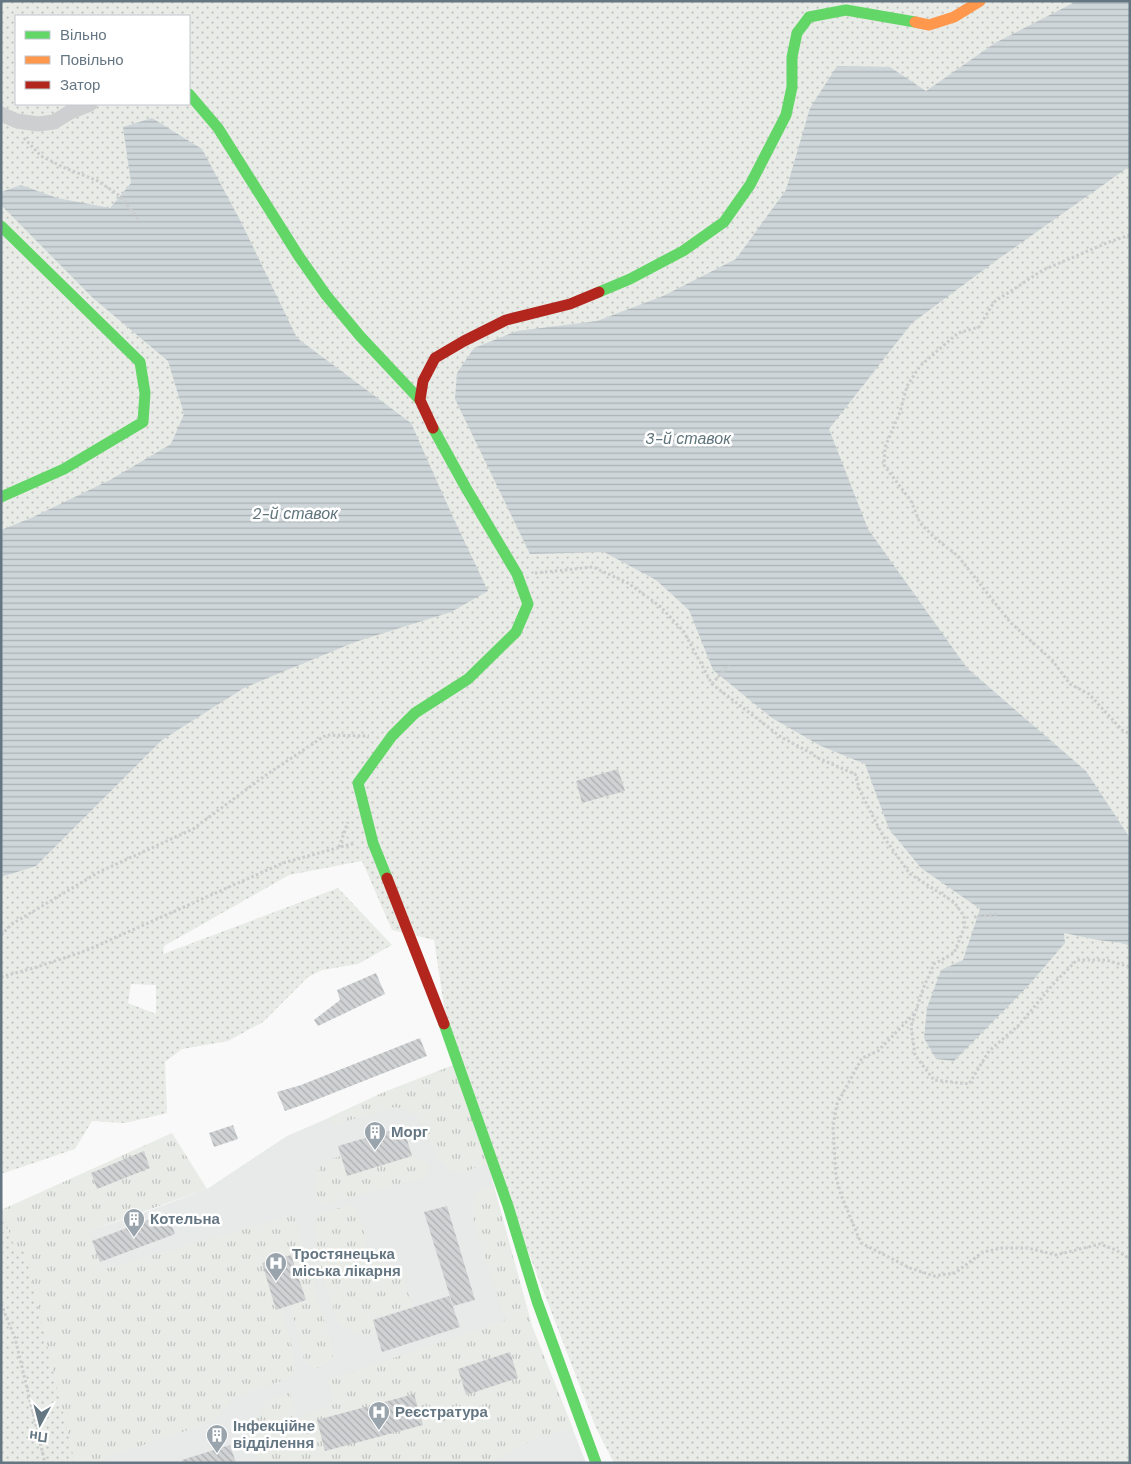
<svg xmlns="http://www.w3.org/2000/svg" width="1131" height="1464" viewBox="0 0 1131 1464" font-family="'DM Sans',sans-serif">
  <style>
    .built { fill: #e8e9e9 }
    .grass { fill: url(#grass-tufts) }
    .park { fill: url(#park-dots); fill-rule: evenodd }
    .water { fill: url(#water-rules) }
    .building { fill: url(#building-back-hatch) }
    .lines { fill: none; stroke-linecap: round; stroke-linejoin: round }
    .path { stroke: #cbcccd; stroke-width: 3; stroke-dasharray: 2.5 2.5; stroke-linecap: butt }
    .street { stroke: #cecfd0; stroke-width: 15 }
    .fast { stroke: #63d668; stroke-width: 11 }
    .slow { stroke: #ff974d; stroke-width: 11 }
    .jam { stroke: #b3261e; stroke-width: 11 }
    .labels { text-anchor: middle; stroke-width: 5; stroke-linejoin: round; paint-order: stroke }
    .poi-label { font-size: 15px; font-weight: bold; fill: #657683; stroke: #fff; text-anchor: start }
    .water-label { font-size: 16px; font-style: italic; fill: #60757c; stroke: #fff }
  </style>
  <defs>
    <pattern id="grass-tufts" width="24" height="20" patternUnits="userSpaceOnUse" patternTransform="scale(1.25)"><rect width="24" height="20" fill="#e8ebe6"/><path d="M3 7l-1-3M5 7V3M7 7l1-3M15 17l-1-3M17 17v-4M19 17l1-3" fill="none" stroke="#c0c3c0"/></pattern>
    <pattern id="park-dots" width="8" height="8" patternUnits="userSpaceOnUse" patternTransform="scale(1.25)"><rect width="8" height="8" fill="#e8ebe6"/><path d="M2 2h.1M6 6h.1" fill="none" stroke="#c0c3c0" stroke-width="1.8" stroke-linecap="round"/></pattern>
    <pattern id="water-rules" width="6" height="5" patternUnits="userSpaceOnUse" patternTransform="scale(1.25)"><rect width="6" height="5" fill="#ced6d9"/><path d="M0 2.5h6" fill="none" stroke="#abb2b5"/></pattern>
    <pattern id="building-back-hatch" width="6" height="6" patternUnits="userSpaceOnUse" patternTransform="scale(1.25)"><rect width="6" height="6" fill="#d0d2d3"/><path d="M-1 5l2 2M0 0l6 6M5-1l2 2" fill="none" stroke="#acafb1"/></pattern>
  </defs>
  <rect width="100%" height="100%" fill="#f9f9f9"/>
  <!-- built -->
  <path class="built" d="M 384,1092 L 488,1164 L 532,1326 L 586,1463 L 75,1463 L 25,1252 L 143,1213 L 207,1189 L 287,1136 L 354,1107 Z"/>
  <!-- grass -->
  <path class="grass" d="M 456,1064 L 488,1164 L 466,1171 L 451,1171 L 437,1157 L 427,1133 L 418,1118 L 407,1109 L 395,1107 L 333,1125 L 330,1117 L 384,1092 Z
    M 172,1133 L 207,1189 L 89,1231 L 100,1262 L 105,1269 L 294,1215 L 331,1344 L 333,1353 L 332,1360 L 316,1369 L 305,1363 L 290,1305 L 305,1300 L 291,1255 L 262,1263 L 281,1308 L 294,1354 L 293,1377 L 234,1397 L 220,1415 L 212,1422 L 113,1455 L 100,1463 L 36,1463 L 1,1210 Z
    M 341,1156 L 347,1175 L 412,1156 L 425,1162 L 429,1167 L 423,1178 L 323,1204 L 316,1200 L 314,1189 L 321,1162 Z
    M 493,1185 L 532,1326 L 573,1429 L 540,1436 L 489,1463 L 259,1463 L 247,1427 L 254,1419 L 261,1417 L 265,1402 L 290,1392 L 297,1419 L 326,1407 L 333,1400 L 328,1380 L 506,1320 L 474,1223 C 472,1202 470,1190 493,1185 Z
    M 353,1205 L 359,1213 L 369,1253 L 382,1257 L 388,1274 L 402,1271 L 412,1307 L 373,1319 L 377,1334 L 364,1337 L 339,1324 C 333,1305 304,1228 320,1215 C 325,1210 345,1207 353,1205 Z"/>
  <!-- park -->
  <path class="park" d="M 1,1 L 1130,1 L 1130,1463 L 614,1463 L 596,1428 L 451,1051 L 434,940 L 392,930 L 362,861 L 289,875 L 164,946 L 163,954 L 338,888 L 392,945 L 358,964 L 322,970 L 308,977 L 263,1022 L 228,1041 L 182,1049 L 165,1062 L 167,1113 L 125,1123 L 92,1121 L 75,1149 L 1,1174 ZM 16,16 L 189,16 L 189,104 L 16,104 ZM 131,984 L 156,985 L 156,1014 L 128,1003 Z
    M 1,1208 L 15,1249 L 25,1252 L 75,1463 L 1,1463 Z"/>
  <!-- water -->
  <path class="water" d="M 1077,1 L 1130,1 L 1130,166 L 997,260 L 912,323 L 829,429 L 868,529 L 967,668 L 1086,771 L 1130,838 L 1130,946 L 1122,943 L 1098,940 L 1064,933 L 1065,943 L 1028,986 L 954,1061 L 936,1059 L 924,1038 L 927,1008 L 941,970 L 963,960 L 980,909 L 921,868 L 889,829 L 865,764 L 821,746 L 772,718 L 713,670 L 689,610 L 656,580 L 604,552 L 530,554 L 455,399 L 457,373 L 474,348 L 517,331 L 597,321 L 663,296 L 736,259 L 786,190 L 810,108 L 837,66 L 890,67 L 926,91 L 995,43 Z
    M 152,118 L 202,149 L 241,222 L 297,338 L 411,423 L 452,515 L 488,591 L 451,612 L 355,642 L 244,688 L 162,740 L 36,866 L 1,877 L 1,530 L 31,518 L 110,480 L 171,444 L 184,414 L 168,361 L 93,298 L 1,205 L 1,192 L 21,185 L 57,198 L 110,208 L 131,183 L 123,127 Z"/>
  <!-- building -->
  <path class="building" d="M 618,769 L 625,791 L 582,803 L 576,781 Z
    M 376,973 L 385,994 L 318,1026 L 314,1020 L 340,1000 L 337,990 Z
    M 420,1038 L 427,1056 L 308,1103 L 285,1111 L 277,1092 L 301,1085 Z
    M 233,1125 L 238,1139 L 214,1147 L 209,1133 Z
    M 403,1127 L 412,1156 L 347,1176 L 338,1146 Z
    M 144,1151 L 150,1168 L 97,1189 L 91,1173 Z
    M 447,1206 L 475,1300 L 453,1306 L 424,1212 Z
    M 167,1213 L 175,1234 L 100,1262 L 92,1241 Z
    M 291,1255 L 306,1300 L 276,1310 L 262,1263 Z
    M 449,1296 L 460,1327 L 382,1352 L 373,1320 Z
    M 510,1352 L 518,1378 L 466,1395 L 458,1369 Z
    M 414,1394 L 423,1425 L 325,1451 L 317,1420 Z
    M 230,1445 L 236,1463 L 183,1463 L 182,1460 Z"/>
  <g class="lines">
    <!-- path -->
    <path class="path" d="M 24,138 L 41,156 L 65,168 L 98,181 L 120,196 L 139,220
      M 1130,235 L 1109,242 L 1043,270 L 994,302 L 979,327 L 958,333 L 920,366 L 907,386 L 900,412 L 885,447 L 884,465 L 911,501 L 920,523 L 935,538 L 958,556 L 1010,622 L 1052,660 L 1070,684 L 1089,694 L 1122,730 L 1130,734
      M 535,573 L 593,567 L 628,583 L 661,607 L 684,632 L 712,684 L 781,737 L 811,753 L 816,757 L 855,774 L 860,791 L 883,836 L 910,874 L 954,902 L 964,916 L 965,926 L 954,953 L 934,964 L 923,989 L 911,1026 L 915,1055 L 934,1080 L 969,1084 L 989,1051 L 1019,1025 L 1055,982 L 1077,960 L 1106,960 L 1130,967
      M 712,684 L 729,664
      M 339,847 L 348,822
      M 974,917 L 997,914
      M 1,935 L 12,924 L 99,872 L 193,829 L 266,775 L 326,735 L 369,736
      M 1,977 L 37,967 L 85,951 L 283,863 L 355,843
      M 914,1014 L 878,1051 L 862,1058 L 837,1104 L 833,1126 L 836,1177 L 841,1195 L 861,1243 L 910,1268 L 934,1276 L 955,1273 L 983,1252 L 1002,1248 L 1028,1248 L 1056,1255 L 1100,1244 L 1116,1250 L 1130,1259
      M 1,1304 L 15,1338 L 45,1463"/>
    <!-- street -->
    <path class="street" d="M 1,114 L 17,121 L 38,124 L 54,122 L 70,112 L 90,104"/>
    <!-- fast -->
    <path class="fast" d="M 189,94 L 218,128 L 298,255 L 326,295 L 360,336 L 420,400
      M 1,226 L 140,362 L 145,393 L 143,422 L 64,469 L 1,497
      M 599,292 L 630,279 L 683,251 L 724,222 L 750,185 L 786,115 L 792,87 L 792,57 L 797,33 L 809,17 L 846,10 L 915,22
      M 387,878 L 373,843 L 358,783 L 392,736 L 415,713 L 468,679 L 516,632 L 528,604 L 517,574 L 466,488 L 433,428
      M 444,1024 L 508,1206 L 537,1301 L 596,1463"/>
    <!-- slow -->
    <path class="slow" d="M 915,22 L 929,25 L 954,17 L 980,1"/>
    <!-- jam -->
    <path class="jam" d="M 433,428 L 420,400 L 423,381 L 435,358 L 464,341 L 506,320 L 570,304 L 599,292
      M 387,878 L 444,1024"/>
  </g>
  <!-- icons -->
  <defs>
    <g id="building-pin" transform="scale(1.125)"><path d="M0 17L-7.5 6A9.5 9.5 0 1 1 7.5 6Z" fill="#99a4ac" stroke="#fff"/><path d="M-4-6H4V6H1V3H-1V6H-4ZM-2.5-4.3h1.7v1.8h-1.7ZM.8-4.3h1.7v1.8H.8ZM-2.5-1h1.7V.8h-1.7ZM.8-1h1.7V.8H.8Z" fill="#fff"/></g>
    <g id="hospital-pin" transform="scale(1.125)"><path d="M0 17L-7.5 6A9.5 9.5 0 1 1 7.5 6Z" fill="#99a4ac" stroke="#fff"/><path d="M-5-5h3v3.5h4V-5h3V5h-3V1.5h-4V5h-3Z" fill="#fff"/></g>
  </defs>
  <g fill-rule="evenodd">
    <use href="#building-pin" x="375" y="1132"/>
    <use href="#building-pin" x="134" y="1219"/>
    <use href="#hospital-pin" x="276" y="1263"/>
    <use href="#hospital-pin" x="379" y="1412"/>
    <use href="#building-pin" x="217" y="1435"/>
  </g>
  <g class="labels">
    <!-- poi labels -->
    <g class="poi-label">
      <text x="391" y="1137">Морг</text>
      <text x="150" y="1224">Котельна</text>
      <text x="292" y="1259">Тростянецька<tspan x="292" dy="17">міська лікарня</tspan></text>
      <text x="395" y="1417">Реєстратура</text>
      <text x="233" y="1431">Інфекційне<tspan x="233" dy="17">відділення</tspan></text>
    </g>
    <!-- water labels -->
    <g class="water-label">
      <text x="688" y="444">3-й ставок</text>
      <text x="295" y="519">2-й ставок</text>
    </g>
  </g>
  <!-- border -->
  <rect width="1131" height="1464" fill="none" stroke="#657683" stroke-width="5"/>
  <!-- legend -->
  <rect x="15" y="15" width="175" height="90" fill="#ffffff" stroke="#c1c8cd"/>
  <rect x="25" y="31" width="25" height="8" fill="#63d668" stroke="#c1c8cd"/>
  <text x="60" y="40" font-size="15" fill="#657683">Вільно</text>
  <rect x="25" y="56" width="25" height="8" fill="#ff974d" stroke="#c1c8cd"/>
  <text x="60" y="65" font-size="15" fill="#657683">Повільно</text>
  <rect x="25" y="81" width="25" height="8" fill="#b3261e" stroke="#c1c8cd"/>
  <text x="60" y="90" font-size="15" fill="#657683">Затор</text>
  <!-- north arrow -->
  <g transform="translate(40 1424) rotate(187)" stroke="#ffffff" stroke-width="4" paint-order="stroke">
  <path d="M0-4L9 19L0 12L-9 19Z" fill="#657683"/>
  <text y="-8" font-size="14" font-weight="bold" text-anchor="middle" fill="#657683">Пн</text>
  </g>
</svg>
